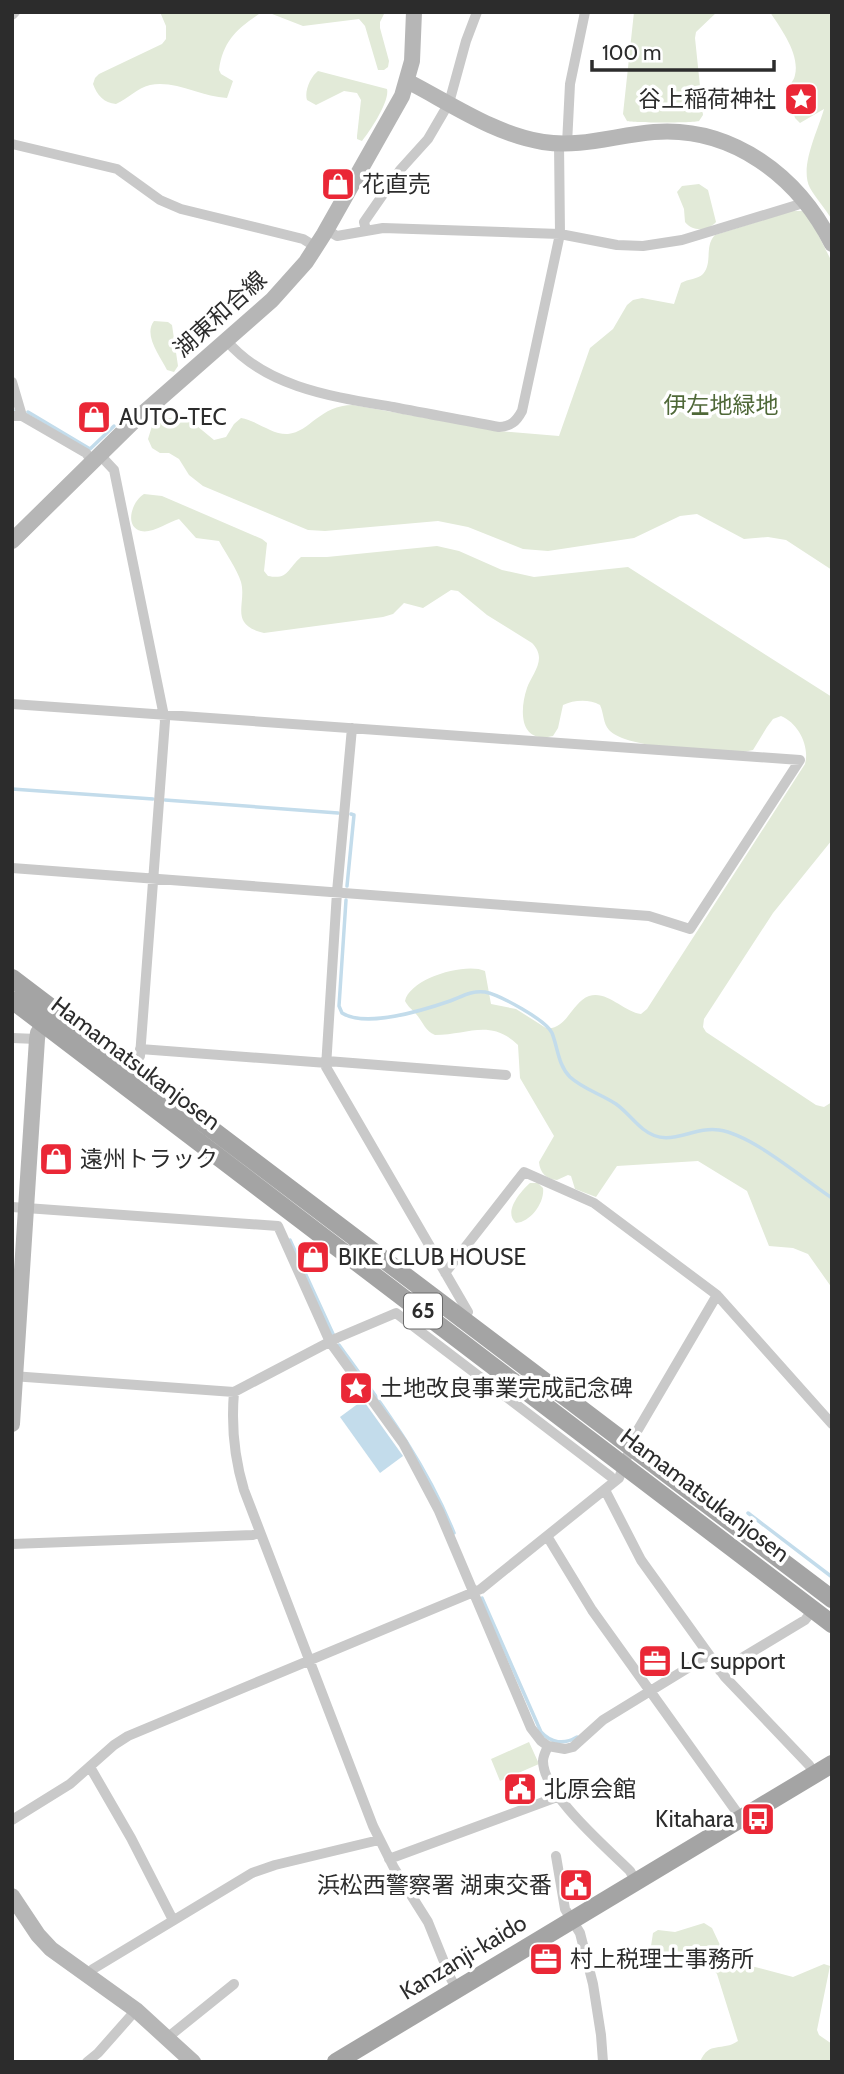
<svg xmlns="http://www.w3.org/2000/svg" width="844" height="2074" viewBox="0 0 844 2074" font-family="Cabin,'Noto Sans JP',sans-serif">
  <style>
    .green { fill: #e2ead8 }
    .water { fill: #c3dceb }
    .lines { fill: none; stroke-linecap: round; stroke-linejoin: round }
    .stream { stroke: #c3dceb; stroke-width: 3.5 }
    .street { stroke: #c9c9c9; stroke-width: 10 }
    .secondary { stroke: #b6b6b6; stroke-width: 16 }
    .primary { stroke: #a4a4a4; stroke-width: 18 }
    .labels { text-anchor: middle; stroke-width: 7; stroke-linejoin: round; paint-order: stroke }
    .shield { fill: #fff; stroke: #6b6b6b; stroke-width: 2 }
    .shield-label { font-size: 21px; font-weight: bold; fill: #2c2c2c }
    .poi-label { font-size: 23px; fill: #2c2c2c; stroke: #fff; text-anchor: start }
    .street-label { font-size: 23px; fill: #2c2c2c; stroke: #fff }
    .park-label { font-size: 23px; fill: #4f6838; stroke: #fff }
  </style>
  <rect width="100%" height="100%" fill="#fff"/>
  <!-- green -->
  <path class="green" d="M 160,12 L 262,12 C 238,28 223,40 219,70 L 221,74 L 233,81 L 227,98 C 202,97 176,80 150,85 C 137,88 128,99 116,104 C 104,103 97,95 93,84 L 95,78 L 99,74 L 162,44 L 166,39 L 166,26 Z
    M 267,12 L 385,12 L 380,22 L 380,28 L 389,61 L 388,67 L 384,70 L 378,70 L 365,26 L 359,19 L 303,26 Z
    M 634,12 L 717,12 L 696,32 L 695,38 L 703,115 L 699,121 C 693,123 633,123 627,121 L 623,114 Z
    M 770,12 L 832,12 L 832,220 C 826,209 816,199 810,188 C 799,167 818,131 824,109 L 800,123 L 795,118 L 787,90 C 789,85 794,81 795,75 C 800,54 781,29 770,12 Z
    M 318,71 L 387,89 C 390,101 370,131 362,141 L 357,139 L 357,136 L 361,100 L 357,93 L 344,91 L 316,105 L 307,100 C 304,91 311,76 318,71 Z
    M 699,184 L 708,190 L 716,222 C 708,231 693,232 685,222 L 684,209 L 677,192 L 682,186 Z
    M 792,211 L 802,211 L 810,219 L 832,262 L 832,570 L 786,540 L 768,537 L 744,539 L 697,514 L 680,516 L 634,538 L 548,551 L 523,549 L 468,527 L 438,521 L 325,531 L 308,530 L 203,486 L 189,475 L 179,459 L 169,453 L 160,453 L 152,448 L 148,439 L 152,426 L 162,419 L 177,417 L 191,421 L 214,440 L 226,437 L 234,424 L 241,418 C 256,420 272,435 288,434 C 310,432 320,405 353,405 L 499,431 L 559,436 L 590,348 L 613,329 L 627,305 L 633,300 L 642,298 L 674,304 L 681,283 C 688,279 698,279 703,274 C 713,263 704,246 715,235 Z
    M 154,321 L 168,322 L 172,325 L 178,366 L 174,372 L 167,370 C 160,356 143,335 154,321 Z
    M 144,494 L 162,496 L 262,539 L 267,543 L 264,571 L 268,576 C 289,580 287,569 301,557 L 327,557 L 437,546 L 459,551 L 502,570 L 534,577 L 628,567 L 832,697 L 832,840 L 773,913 L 704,1019 L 703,1027 L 706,1032 L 816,1105 L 824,1107 L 832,1102 L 832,1288 L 808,1254 L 793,1248 L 769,1246 L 747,1191 L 698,1161 L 617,1166 L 596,1197 L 575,1189 L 571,1176 L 568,1175 L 557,1180 C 546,1179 540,1173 539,1162 L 554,1136 L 520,1078 L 518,1045 C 490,1018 468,1035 435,1035 C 424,1030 424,1023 416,1014 C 412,1009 408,1007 405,1001 C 410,978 466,962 485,971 L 491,1004 L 516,1009 L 546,1028 C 566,1031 572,1002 589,996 C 607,990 624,1012 641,1014 L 647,1009 L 805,764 C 810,746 798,723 781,716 L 773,719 L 767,727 L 753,750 L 743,752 C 715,750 627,750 609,730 C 603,723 604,714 600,705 C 589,699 574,700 563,705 L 558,728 L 553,736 C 520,744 519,712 527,688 C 530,679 539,668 539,658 C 539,652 536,647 532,643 L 487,615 L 458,591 L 451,590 L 423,608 L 404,603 L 393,614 L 383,617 L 264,633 C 228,624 247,604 241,582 C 237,569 226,554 219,541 L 196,538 L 179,519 C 169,522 151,534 141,531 C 123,526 133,500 144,494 Z
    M 530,1183 L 538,1183 L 543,1188 C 545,1202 531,1222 516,1223 C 503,1212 520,1192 530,1183 Z
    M 529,1742 L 539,1764 L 500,1781 L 491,1759 Z
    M 704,1923 L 712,1928 L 729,1964 L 755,1967 L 793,1977 L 824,1964 L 830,1966 L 817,2030 L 819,2035 L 832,2044 L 832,2062 L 700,2062 C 709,2040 722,2052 738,2041 L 717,1974 L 713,1969 L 659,1955 L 653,1952 L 651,1946 L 653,1933 L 658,1930 L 675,1932 Z"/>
  <!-- water -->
  <path class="water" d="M 363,1400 L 403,1456 L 380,1473 L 340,1417 Z"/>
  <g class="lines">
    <!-- stream -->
    <path class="stream" d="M 12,410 L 13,410
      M 28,412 L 90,449 L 114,426
      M 12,789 L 153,799
      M 165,800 L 338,813
      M 347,886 L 354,815 L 351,814
      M 346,900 L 339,1006 L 342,1013 C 366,1028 424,1010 450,1001 C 461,997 472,990 485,992 C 500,995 546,1020 552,1033 C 558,1048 558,1065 570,1077 C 583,1089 601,1094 616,1104 C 626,1111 633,1121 643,1129 C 669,1150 691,1126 719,1130 C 753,1135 803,1179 832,1198
      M 290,1240 L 333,1334
      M 339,1345 C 383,1406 426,1463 454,1533
      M 748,1513 L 832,1577
      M 482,1598 L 541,1732 C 551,1743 564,1745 577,1737"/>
    <!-- street -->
    <path class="street" d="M 12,15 L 15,12
      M 12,144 L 117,169 L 160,200 L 181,209 L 303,239 L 316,247
      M 567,144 L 570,84 L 585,12
      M 327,230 L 337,236 L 383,228 L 560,234 L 617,245 L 643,246 L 682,240 L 797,205 L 805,199
      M 366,230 L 364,222 L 400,170 L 428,139 L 449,103 L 466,41 L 477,12
      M 226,340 C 266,388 335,397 393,407 C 428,414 463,420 499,427 C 511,426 516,422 522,411 L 560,234 L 559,143
      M 12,382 L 22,416
      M 12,416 L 22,416 L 86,453 L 92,461
      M 99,454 L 114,470 L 165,721 L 140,1056 L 131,1068
      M 12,704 L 800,760 L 690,929 L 649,916 L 12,868
      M 352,728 L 337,892 L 326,1067 L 468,1312 L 460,1322
      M 12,1038 L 37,1039
      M 140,1049 L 327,1063
      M 327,1061 L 506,1075
      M 12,1207 L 278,1226 L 330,1342 L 403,1443 L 439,1511 L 531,1728 L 541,1741 L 548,1746 L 565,1749 L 573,1747 L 603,1720 L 709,1655
      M 445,1273 L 524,1172 L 594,1203 L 717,1295 L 832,1424
      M 12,1376 L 234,1392 L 337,1338 L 396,1313 L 610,1476 L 615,1481
      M 234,1392 C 231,1427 234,1457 244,1490 L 373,1826 L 394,1868 L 428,1922 L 451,1979 L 457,1989
      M 605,1490 L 641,1560 L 725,1677 L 809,1765 L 815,1774
      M 547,1536 L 592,1610 L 741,1818
      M 12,1544 L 253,1535 L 260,1532
      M 720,1671 L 805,1620 L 813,1610
      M 548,1746 C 546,1751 543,1756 543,1761 C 543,1794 607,1848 630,1871 L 636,1882
      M 90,1767 L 131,1838 L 173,1920
      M 12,1820 L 70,1784 L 114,1745 L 128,1736 L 481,1589 L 619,1478 L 636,1433 L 717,1295
      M 556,1856 L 565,1909 L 580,1933 L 593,1984 L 601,2035 L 603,2062
      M 389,1859 L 557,1797
      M 88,1976 L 93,1969 L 252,1873 L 275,1865 L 379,1840
      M 167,2038 L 234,1984
      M 87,2062 L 98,2053 L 136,2010"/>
    <!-- secondary -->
    <path class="secondary" d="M 407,81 C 450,103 494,134 543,142 C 581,148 616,135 654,132 C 732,126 798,176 832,244
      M 12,541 L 132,423 L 272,300 L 306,262 L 324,234 L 402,96 L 412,61 L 414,12
      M 12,1424 L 37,1039 L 38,1033 L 44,1024
      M 12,1896 L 38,1935 L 51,1949 L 136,2010 L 193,2062"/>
    <!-- primary -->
    <path class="primary" d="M 12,978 L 832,1599
      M 12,1000 L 832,1624
      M 336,2062 L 832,1764"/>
  </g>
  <!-- icons -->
  <defs>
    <g id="sight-square" transform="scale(1.75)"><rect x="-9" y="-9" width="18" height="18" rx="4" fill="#ea2736" stroke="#fff"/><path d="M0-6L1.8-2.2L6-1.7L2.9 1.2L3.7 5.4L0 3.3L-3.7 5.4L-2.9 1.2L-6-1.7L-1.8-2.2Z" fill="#fff"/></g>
    <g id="shop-square" transform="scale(1.75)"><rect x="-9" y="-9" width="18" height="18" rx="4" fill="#ea2736" stroke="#fff"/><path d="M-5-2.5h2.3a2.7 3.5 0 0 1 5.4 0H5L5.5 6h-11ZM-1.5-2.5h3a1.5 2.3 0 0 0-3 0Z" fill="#fff"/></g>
    <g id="office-square" transform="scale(1.75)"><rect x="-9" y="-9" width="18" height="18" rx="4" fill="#ea2736" stroke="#fff"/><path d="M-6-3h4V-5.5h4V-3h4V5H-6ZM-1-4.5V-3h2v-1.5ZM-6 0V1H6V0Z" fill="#fff"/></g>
    <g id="civic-square" transform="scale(1.75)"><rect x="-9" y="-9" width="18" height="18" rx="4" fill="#ea2736" stroke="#fff"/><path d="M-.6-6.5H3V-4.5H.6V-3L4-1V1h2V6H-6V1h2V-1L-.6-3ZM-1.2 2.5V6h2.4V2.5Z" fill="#fff"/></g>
    <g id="bus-square" transform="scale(1.75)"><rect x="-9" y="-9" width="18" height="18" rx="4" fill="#ea2736" stroke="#fff"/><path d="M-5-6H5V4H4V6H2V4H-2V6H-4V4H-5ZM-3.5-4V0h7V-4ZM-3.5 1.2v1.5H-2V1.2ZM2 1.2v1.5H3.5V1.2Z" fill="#fff"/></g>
  </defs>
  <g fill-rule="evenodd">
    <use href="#sight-square" x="801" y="99"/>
    <use href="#shop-square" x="338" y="184"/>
    <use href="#shop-square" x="94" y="417"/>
    <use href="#shop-square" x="56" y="1159"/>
    <use href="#shop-square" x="313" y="1257"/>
    <use href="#sight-square" x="356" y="1388"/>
    <use href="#office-square" x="655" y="1661"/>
    <use href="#civic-square" x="520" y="1789"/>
    <use href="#bus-square" x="758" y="1819"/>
    <use href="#civic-square" x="576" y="1885"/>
    <use href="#office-square" x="546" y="1959"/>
  </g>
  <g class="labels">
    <!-- shield labels -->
    <rect class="shield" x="404" y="1293.5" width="38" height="35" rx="5"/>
    <g class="shield-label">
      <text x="423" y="1318">65</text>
    </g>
    <!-- poi labels -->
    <g class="poi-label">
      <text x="776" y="107" text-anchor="end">谷上稲荷神社</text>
      <text x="362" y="192">花直売</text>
      <text x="119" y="425">AUTO-TEC</text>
      <text x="80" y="1167">遠州トラック</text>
      <text x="338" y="1265">BIKE CLUB HOUSE</text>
      <text x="380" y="1396">土地改良事業完成記念碑</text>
      <text x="680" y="1669">LC support</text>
      <text x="544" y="1797">北原会館</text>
      <text x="734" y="1827" text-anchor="end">Kitahara</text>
      <text x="552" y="1893" text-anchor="end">浜松西警察署 湖東交番</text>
      <text x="570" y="1967">村上税理士事務所</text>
    </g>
    <!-- street labels -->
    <g class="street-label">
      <text transform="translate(220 314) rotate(-42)" y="8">湖東和合線</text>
      <text transform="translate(136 1063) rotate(37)" y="8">Hamamatsukanjosen</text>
      <text transform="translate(705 1495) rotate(37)" y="8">Hamamatsukanjosen</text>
      <text transform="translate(463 1957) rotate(-31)" y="8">Kanzanji-kaido</text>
    </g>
    <!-- park labels -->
    <g class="park-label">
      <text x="721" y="413">伊左地緑地</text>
    </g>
  </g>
  <!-- border -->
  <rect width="844" height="2074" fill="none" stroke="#2c2c2c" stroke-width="28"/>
  <!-- scale -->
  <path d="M592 60v10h182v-10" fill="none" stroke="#2c2c2c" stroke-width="3.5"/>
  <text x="602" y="60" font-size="21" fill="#2c2c2c" stroke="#ffffff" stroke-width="5" paint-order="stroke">100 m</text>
</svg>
